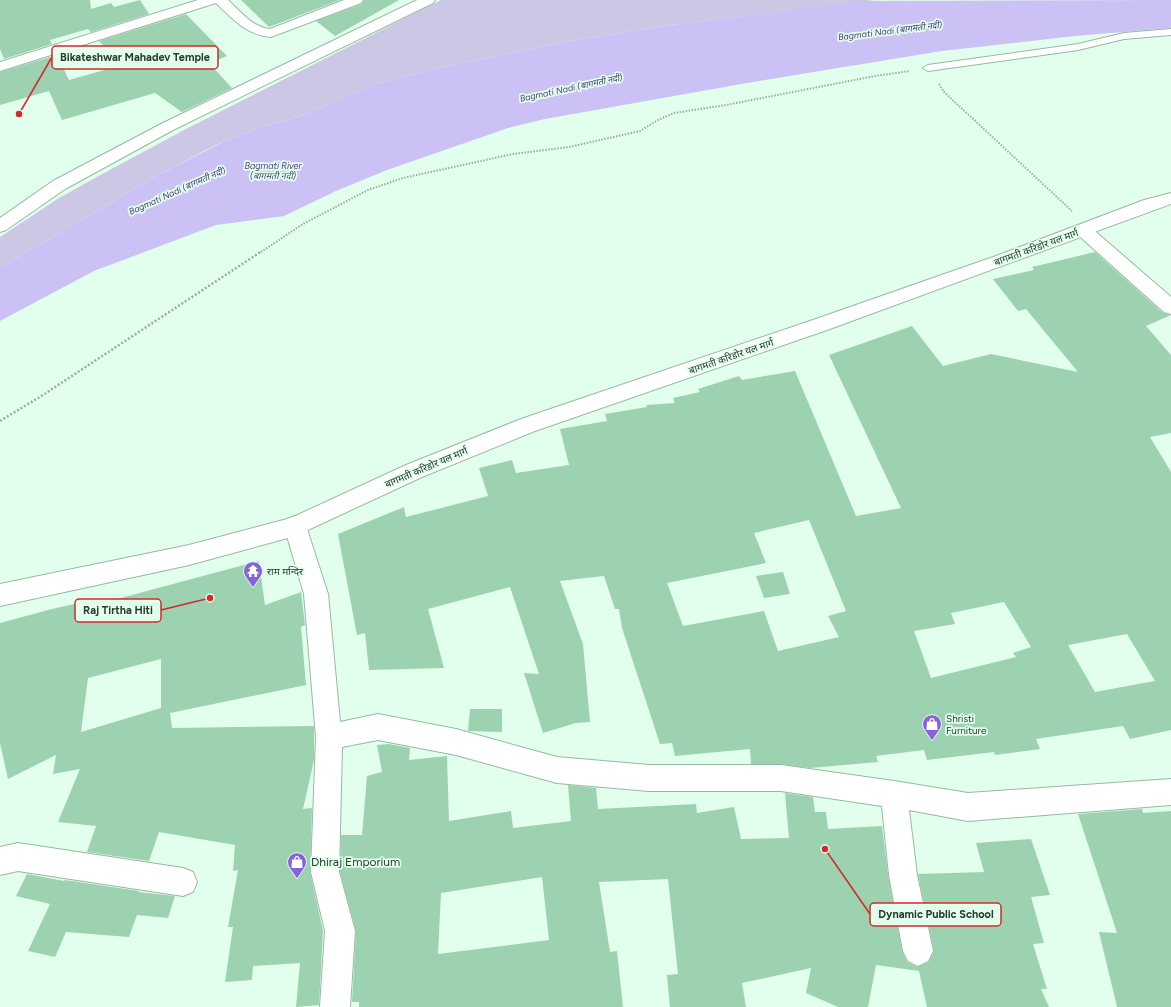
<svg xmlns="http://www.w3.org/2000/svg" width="1171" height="1007" viewBox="0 0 1171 1007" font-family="Figtree,'Noto Sans Devanagari',sans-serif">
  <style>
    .green { fill: #cdc7e6 }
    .water { fill: #ccc1f5 }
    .building { fill: #9dd2b1; fill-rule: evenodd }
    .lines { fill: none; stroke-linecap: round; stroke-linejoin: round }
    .service-casing { stroke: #96b9a3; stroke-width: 2 }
    .minor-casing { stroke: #96b9a3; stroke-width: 2 }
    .tertiary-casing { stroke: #96b9a3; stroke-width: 2 }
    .path-far1 { stroke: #97aea0; stroke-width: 2; stroke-dasharray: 1.5 1.5; stroke-linecap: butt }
    .path { stroke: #97aea0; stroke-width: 2.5; stroke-dasharray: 2 2; stroke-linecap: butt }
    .service { fill: #fff; fill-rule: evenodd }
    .minor { fill: #fff; fill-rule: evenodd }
    .tertiary { fill: #fff; fill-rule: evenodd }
    .labels { text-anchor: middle; stroke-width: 3.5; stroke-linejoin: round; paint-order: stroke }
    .far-water-label { font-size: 9px; font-style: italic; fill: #4d3c7a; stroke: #e2ffed }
    .street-label { font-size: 10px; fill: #2c3a31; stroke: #e2ffed }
    .poi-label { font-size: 10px; fill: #2c3a31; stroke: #e2ffed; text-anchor: start }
    .near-poi-label { font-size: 12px; fill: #2c3a31; stroke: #e2ffed; text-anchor: start }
    .leader { fill: none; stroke: #d62828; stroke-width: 1.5 }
    .callout-dot { fill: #d62828; stroke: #e2ffed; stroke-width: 1.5 }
    .callout { fill: #e2ffed; stroke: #d62828; stroke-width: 1.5 }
    .callout-label { font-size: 11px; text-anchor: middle; font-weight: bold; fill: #2c3a31 }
  </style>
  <rect width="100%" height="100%" fill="#e2ffed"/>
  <!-- green -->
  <path class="green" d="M 441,0 L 875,0 L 670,25 L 564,42 L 439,68 L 376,84 L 298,117 L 268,125 L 231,138 L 208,149 L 160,174 L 0,268 L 0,237 L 59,198 L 93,179 L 184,130 Z"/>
  <!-- water -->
  <path class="water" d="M 1171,0 L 1171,28 L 1075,36 L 942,51 L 747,83 L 545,119 L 508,128 L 387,170 L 336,191 L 284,216 L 216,225 L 94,271 L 0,321 L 0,268 L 160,174 L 231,138 L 268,125 L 298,117 L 376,84 L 439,68 L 564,42 L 670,25 L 861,1 Z"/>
  <!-- building -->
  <path class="building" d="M 0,0 L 90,0 L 91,9 L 111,3 L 114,7 L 140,0 L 149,14 L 91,32 L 88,29 L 50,40 L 52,44 L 4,59 L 0,49 Z
    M 241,0 L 340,0 L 269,27 Z
    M 364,0 L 399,0 L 335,36 L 316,21 L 362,4 Z
    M 186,14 L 227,56 L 209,63 L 232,88 L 182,112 L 155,93 L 62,120 L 49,91 L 0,105 L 0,72 L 57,55 L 69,80 L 122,65 L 99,41 Z
    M 1095,252 L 1163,313 L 1171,315 L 1146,326 L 1171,355 L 1171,433 L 1150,437 L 1171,472 L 1171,730 L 1130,739 L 1123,726 L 1036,739 L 1040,749 L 995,755 L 994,752 L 927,760 L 924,750 L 876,756 L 878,762 L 810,768 L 781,764 L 751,764 L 750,749 L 675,756 L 672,743 L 660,744 L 622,628 L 619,609 L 615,609 L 604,576 L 560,581 L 583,644 L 590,722 L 576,723 L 543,733 L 524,673 L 539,674 L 510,587 L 428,609 L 444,668 L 369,670 L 365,633 L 357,635 L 338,534 L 404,507 L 406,517 L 488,496 L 479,468 L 512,460 L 516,473 L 569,465 L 560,429 L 607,421 L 605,414 L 647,407 L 646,405 L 675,403 L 673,398 L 700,392 L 698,389 L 739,376 L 742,380 L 795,371 L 856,516 L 901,508 L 829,355 L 912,326 L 943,366 L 991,354 L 1078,372 L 1026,309 L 1018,311 L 993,279 L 1034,270 L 1032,267 ZM 809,520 L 846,611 L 828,616 L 839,637 L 778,651 L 764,611 L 683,626 L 667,583 L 766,563 L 754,533 ZM 1004,602 L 1031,647 L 1013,653 L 1016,657 L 931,678 L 914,631 L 955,624 L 951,613 ZM 1127,634 L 1155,681 L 1095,692 L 1068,645 Z
    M 259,561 L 265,605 L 301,592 L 305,625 L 301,627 L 306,685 L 170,713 L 172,728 L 314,726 L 314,760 L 303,809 L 312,808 L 310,872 L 323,931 L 319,1005 L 296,1007 L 300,963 L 253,966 L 252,980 L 225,982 L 233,927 L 228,927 L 238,870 L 233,871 L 235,845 L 159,832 L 149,861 L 87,852 L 96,826 L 58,822 L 80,769 L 53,774 L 56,755 L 8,779 L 0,743 L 0,623 L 52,609 L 92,600 L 91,606 ZM 161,659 L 161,708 L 81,732 L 88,678 Z
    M 783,572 L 790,594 L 764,598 L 756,576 Z
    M 470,709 L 502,709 L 502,732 L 468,731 Z
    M 389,744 L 410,748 L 409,760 L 447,756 L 449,821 L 511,811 L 513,828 L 571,821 L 568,785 L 596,788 L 598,809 L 696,804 L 697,813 L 734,807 L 741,839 L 789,838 L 785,793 L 813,797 L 815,812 L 826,812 L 828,829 L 882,826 L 888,875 L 902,951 L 907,962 L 917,967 L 929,962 L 934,951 L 918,874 L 984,872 L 976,843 L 1031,839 L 1050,895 L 1031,897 L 1044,943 L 1033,944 L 1047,989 L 1041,989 L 1049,1007 L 927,1007 L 919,971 L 876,965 L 868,1007 L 838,1007 L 806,993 L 811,968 L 742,983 L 746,1007 L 670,1007 L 667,975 L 678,974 L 668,879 L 599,882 L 610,952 L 617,951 L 623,1007 L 359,1007 L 359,1002 L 352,1002 L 356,931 L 340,872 L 341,835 L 362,835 L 367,776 L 382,772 L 377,745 ZM 542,877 L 549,940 L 438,954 L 441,893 Z
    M 1142,809 L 1143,813 L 1171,811 L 1171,1007 L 1117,1007 L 1099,932 L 1117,933 L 1078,814 Z
    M 27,874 L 64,881 L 65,880 L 139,891 L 138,892 L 175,896 L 168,918 L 137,915 L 129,937 L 66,932 L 55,957 L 28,951 L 50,904 L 16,896 Z"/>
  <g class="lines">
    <!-- service casing -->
    <g class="service-casing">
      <path id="service" d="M 1171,29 L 1171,35 L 1124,39 L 1078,50 L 928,71 L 923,68 L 928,65 L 1078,44 L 1124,33 Z"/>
    </g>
    <!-- minor casing -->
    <g class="minor-casing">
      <path id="minor" d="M 198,0 L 228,0 C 240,11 252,27 270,29 L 344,0 L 363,0 L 361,3 L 271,37 C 246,35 233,19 216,3 L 0,71 L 0,62 Z
        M 417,0 L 435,0 L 433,3 L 173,130 L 65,189 L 6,230 L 0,232 L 0,218 L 53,181 L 161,124 Z
        M 1083,224 L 1089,226 L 1171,297 L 1171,314 L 1164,312 L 1077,234 L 1074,230 L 1077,226 Z
        M 295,516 L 303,519 L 306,526 L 328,594 L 340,722 L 378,714 L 456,729 L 557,757 L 649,765 L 781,765 L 894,781 L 968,793 L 1171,779 L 1171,805 L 968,821 L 909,810 L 917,875 L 933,951 L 928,961 L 918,966 L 908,961 L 903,951 L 889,875 L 882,806 L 781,791 L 649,791 L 557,783 L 456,755 L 378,740 L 342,747 L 339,872 L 355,931 L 350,1007 L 320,1007 L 325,931 L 311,872 L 316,737 L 304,594 L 284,526 L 287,519 Z
        M 18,843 L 183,868 L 193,872 L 197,882 L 193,892 L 183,896 L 18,871 L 0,875 L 0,847 Z"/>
    </g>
    <!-- tertiary casing -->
    <g class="tertiary-casing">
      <path id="tertiary" d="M 1171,193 L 1171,204 L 827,330 L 535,431 L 422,477 L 295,536 L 189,565 L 0,606 L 0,584 L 189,545 L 291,518 L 406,465 L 521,419 L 813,320 L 996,256 L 1144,200 Z"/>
    </g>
    <!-- path-far1 -->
    <path class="path-far1" d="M 939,84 L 944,92 L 1072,211
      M 261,252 L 303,224 L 368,190 L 403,178 L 513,154 L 569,147 L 640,131 L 658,120 L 674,113 L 726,105 L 875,76 L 910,71"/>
    <!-- path -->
    <path class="path" d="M 0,421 L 43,395 L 262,251"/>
    <!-- service -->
    <use href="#service" class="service"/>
    <!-- minor -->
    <use href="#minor" class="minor"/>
    <!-- tertiary -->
    <use href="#tertiary" class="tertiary"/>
  </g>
  <!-- icons -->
  <defs>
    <g id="temple-pin" transform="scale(1)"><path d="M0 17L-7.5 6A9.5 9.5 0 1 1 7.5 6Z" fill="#8862dd" stroke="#e2ffed"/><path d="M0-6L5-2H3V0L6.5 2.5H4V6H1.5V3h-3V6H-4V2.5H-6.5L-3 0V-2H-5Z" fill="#fff"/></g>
    <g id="shop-pin" transform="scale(1)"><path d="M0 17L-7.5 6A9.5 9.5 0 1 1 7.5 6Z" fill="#8862dd" stroke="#e2ffed"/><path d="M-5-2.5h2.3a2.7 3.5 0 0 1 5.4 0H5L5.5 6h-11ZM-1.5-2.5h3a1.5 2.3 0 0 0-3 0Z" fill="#fff"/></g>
  </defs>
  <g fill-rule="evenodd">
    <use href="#temple-pin" x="253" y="571"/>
    <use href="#shop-pin" x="932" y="724"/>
    <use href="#shop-pin" x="297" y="862"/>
  </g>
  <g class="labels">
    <!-- far-water labels -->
    <g class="far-water-label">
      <text transform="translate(890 31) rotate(-7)" y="3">Bagmati Nadi (बागमती नदी)</text>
      <text transform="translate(571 88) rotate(-12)" y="3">Bagmati Nadi (बागमती नदी)</text>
      <text x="273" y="169">Bagmati River<tspan x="273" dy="10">(बागमती नदी)</tspan></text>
      <text transform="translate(177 191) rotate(-24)" y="3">Bagmati Nadi (बागमती नदी)</text>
    </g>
    <!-- street labels -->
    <g class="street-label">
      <text transform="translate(1036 247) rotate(-20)" y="4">बागमती करिडोर यल मार्ग</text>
      <text transform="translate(731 356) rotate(-19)" y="4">बागमती करिडोर यल मार्ग</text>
      <text transform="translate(426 467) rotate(-23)" y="4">बागमती करिडोर यल मार्ग</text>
    </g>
    <!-- poi labels -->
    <g class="poi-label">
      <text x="267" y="575">राम मन्दिर</text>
      <text x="946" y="722">Shristi<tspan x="946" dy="12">Furniture</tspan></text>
    </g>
    <!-- near-poi labels -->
    <g class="near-poi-label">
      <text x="311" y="866">Dhiraj Emporium</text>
    </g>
  </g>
  <!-- callouts -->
  <path class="leader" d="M19 114L52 57M210 598L161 610M825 849L870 914"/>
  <g class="callout-dot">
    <circle cx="19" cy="114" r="4"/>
    <circle cx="210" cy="598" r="4"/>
    <circle cx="825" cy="849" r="4"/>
  </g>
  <g class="callout">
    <rect x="52" y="46" width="166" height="23" rx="4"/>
    <rect x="75" y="599" width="86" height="23" rx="4"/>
    <rect x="870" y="903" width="131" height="23" rx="4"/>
  </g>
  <g class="callout-label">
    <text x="135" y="61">Bikateshwar Mahadev Temple</text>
    <text x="118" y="614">Raj Tirtha Hiti</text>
    <text x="936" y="918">Dynamic Public School</text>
  </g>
</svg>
